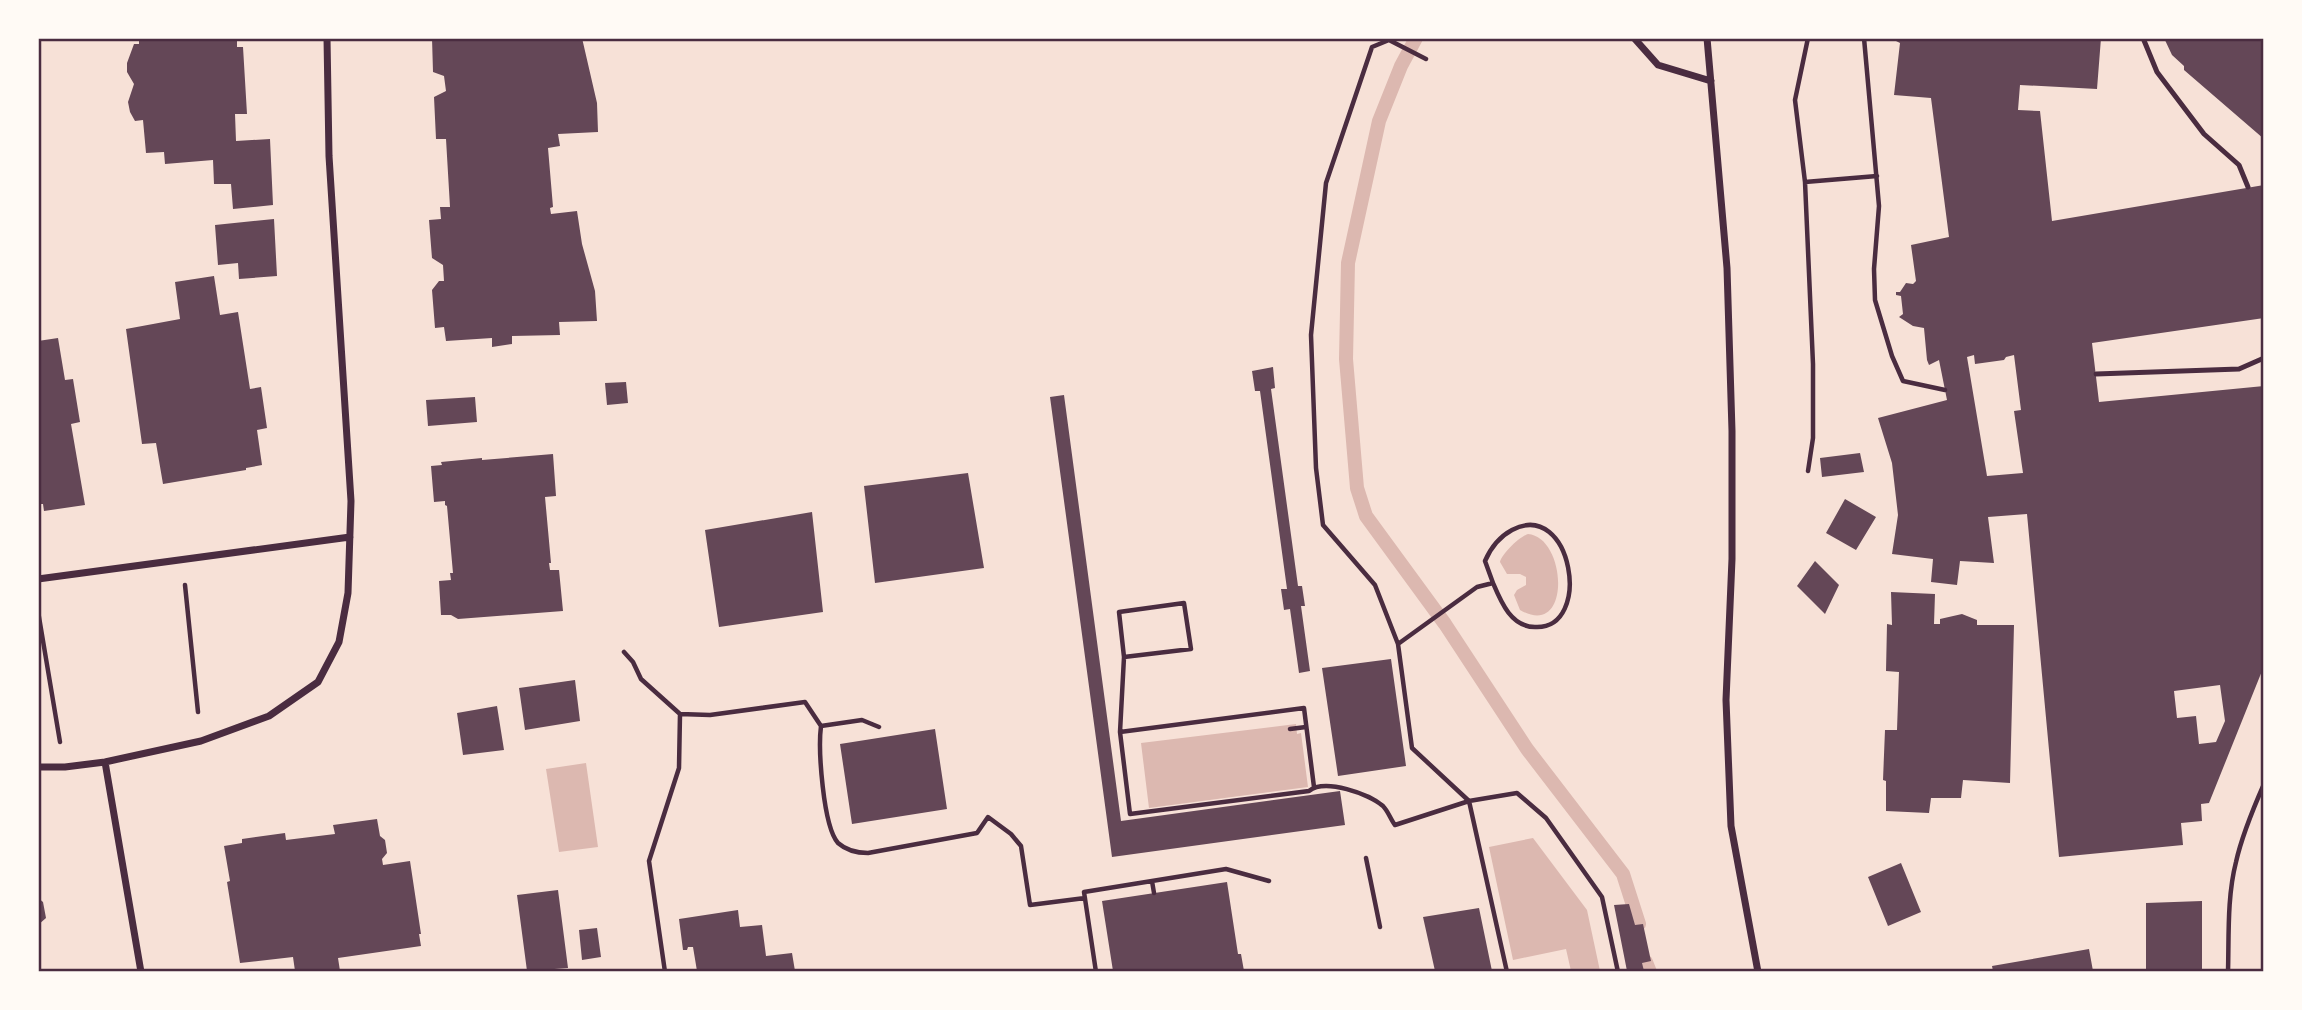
<svg xmlns="http://www.w3.org/2000/svg" width="2302" height="1010" viewBox="0 0 2302 1010" font-family="Barlow,sans-serif">
  <style>
    .water { fill: #dcb8b0 }
    .lines { fill: none; stroke-linecap: round; stroke-linejoin: round }
    .stream { stroke: #dcb8b0; stroke-width: 14 }
    .building { fill: #644757; fill-rule: evenodd }
    .path { stroke: #4a2c40; stroke-width: 4.5 }
    .service { stroke: #4a2c40; stroke-width: 5 }
    .minor { stroke: #4a2c40; stroke-width: 7 }
    .neatline { fill: none; stroke: #4a2c40; stroke-width: 2.5 }
  </style>
  <rect width="100%" height="100%" fill="#f7e1d7"/>
  <!-- water -->
  <path class="water" d="M 1528,534 C 1567,537 1572,640 1520,610 L 1514,595 L 1517,590 L 1526,585 L 1526,577 L 1520,574 L 1507,574 L 1500,562 C 1502,554 1519,537 1528,534 Z
    M 1296,724 L 1297,734 L 1301,733 L 1308,787 L 1149,808 L 1141,743 Z
    M 586,763 L 598,847 L 559,852 L 546,769 Z
    M 1533,838 L 1587,910 L 1600,971 L 1571,971 L 1566,949 L 1513,960 L 1489,847 Z"/>
  <g class="lines">
    <!-- stream -->
    <path class="stream" d="M 1416,38 L 1401,66 L 1379,121 L 1348,263 L 1346,359 L 1357,488 L 1366,516 L 1445,624 L 1527,749 L 1623,874 L 1639,924
      M 1646,962 L 1650,972"/>
  </g>
  <!-- building -->
  <path class="building" d="M 139,38 L 237,38 L 237,47 L 243,47 L 247,114 L 235,114 L 236,141 L 270,139 L 273,205 L 233,209 L 231,184 L 214,184 L 213,160 L 165,164 L 164,152 L 146,153 L 143,120 L 135,121 L 130,112 L 128,102 L 134,84 L 127,72 L 127,63 L 134,44 L 139,44 Z
    M 432,38 L 582,38 L 597,103 L 598,132 L 558,134 L 560,146 L 548,148 L 553,207 L 550,208 L 551,214 L 577,211 L 582,244 L 595,291 L 597,321 L 559,322 L 560,335 L 512,336 L 512,344 L 492,347 L 492,338 L 446,341 L 444,327 L 435,328 L 432,290 L 439,281 L 444,281 L 443,265 L 432,258 L 429,220 L 441,219 L 440,207 L 450,207 L 446,139 L 436,139 L 434,97 L 446,91 L 444,76 L 433,72 Z
    M 1890,38 L 2101,38 L 2097,89 L 2020,85 L 2018,110 L 2040,111 L 2052,221 L 2264,185 L 2264,318 L 2092,343 L 2099,402 L 2264,386 L 2264,666 L 2209,803 L 2201,804 L 2202,821 L 2181,823 L 2183,845 L 2059,857 L 2027,514 L 1988,517 L 1994,563 L 1960,561 L 1957,585 L 1931,582 L 1933,559 L 1892,554 L 1898,515 L 1892,463 L 1878,418 L 1947,400 L 1939,360 L 1929,365 L 1927,360 L 1924,328 L 1913,326 L 1899,317 L 1903,314 L 1901,296 L 1896,295 L 1896,292 L 1900,292 L 1906,283 L 1913,284 L 1916,281 L 1911,245 L 1949,237 L 1931,98 L 1894,95 L 1900,43 ZM 1974,355 L 1975,364 L 2004,360 L 2006,357 L 2014,355 L 2021,410 L 2014,411 L 2023,473 L 1987,476 L 1967,357 ZM 2220,685 L 2225,721 L 2216,742 L 2199,744 L 2196,716 L 2177,718 L 2174,691 Z
    M 2164,38 L 2264,38 L 2264,139 L 2184,70 L 2184,66 L 2172,55 Z
    M 274,219 L 277,276 L 239,279 L 238,263 L 218,265 L 215,225 Z
    M 214,276 L 220,315 L 238,312 L 250,389 L 261,387 L 267,428 L 257,430 L 262,465 L 246,468 L 246,470 L 163,484 L 156,443 L 142,444 L 126,329 L 180,319 L 175,282 Z
    M 58,338 L 65,380 L 73,379 L 80,422 L 71,424 L 85,505 L 44,511 L 43,504 L 38,504 L 38,341 Z
    M 1273,367 L 1275,388 L 1271,389 L 1298,586 L 1302,586 L 1305,606 L 1301,606 L 1310,671 L 1299,673 L 1290,609 L 1284,610 L 1281,589 L 1287,589 L 1260,391 L 1255,391 L 1252,371 Z
    M 626,382 L 628,403 L 607,405 L 605,383 Z
    M 1064,395 L 1121,821 L 1340,791 L 1345,825 L 1112,857 L 1050,397 Z
    M 475,397 L 477,422 L 428,426 L 426,400 Z
    M 1860,453 L 1864,472 L 1822,477 L 1820,458 Z
    M 553,454 L 556,496 L 545,497 L 551,563 L 549,563 L 550,570 L 559,570 L 563,611 L 458,619 L 451,615 L 441,615 L 439,581 L 451,580 L 450,573 L 453,573 L 447,506 L 445,505 L 445,501 L 434,502 L 431,466 L 442,465 L 441,462 L 482,458 L 482,460 Z
    M 968,473 L 984,568 L 875,583 L 864,486 Z
    M 1845,499 L 1876,517 L 1856,550 L 1826,533 Z
    M 812,512 L 823,612 L 719,627 L 705,530 Z
    M 1815,561 L 1839,585 L 1825,614 L 1797,586 Z
    M 1891,592 L 1935,594 L 1934,624 L 1940,624 L 1940,619 L 1962,614 L 1977,620 L 1977,625 L 2014,625 L 2010,783 L 1963,780 L 1961,798 L 1931,798 L 1929,813 L 1886,811 L 1886,781 L 1883,780 L 1885,730 L 1897,730 L 1899,672 L 1886,671 L 1887,624 L 1892,625 Z
    M 1391,659 L 1406,766 L 1338,776 L 1322,668 Z
    M 575,680 L 580,721 L 525,730 L 519,688 Z
    M 497,706 L 504,750 L 463,755 L 457,713 Z
    M 935,729 L 947,809 L 852,824 L 840,744 Z
    M 377,819 L 380,836 L 385,840 L 387,853 L 382,859 L 383,865 L 410,861 L 421,934 L 419,934 L 421,946 L 338,958 L 340,971 L 295,971 L 293,957 L 240,963 L 227,882 L 230,881 L 224,846 L 242,843 L 242,839 L 285,833 L 286,840 L 335,834 L 333,825 Z
    M 1901,863 L 1921,912 L 1888,926 L 1868,877 Z
    M 1227,882 L 1238,954 L 1241,954 L 1244,971 L 1113,971 L 1102,901 Z
    M 558,890 L 568,968 L 527,971 L 517,895 Z
    M 38,898 L 43,902 L 46,918 L 38,925 Z
    M 2202,901 L 2202,971 L 2146,971 L 2146,903 Z
    M 1629,904 L 1635,925 L 1643,924 L 1651,961 L 1642,963 L 1644,971 L 1627,971 L 1614,905 Z
    M 1479,908 L 1492,971 L 1435,971 L 1423,917 Z
    M 738,910 L 740,927 L 762,925 L 766,956 L 792,953 L 795,971 L 697,971 L 693,947 L 688,947 L 687,950 L 683,950 L 679,919 Z
    M 597,928 L 601,957 L 582,960 L 579,930 Z
    M 2089,949 L 2093,971 L 1993,971 L 1992,966 Z"/>
  <g class="lines">
    <!-- path -->
    <path class="path" d="M 1864,38 L 1879,206 L 1874,269 L 1875,300 L 1892,356 L 1903,381 L 1945,390
      M 1805,182 L 1877,176
      M 1808,471 L 1813,438 L 1813,364 L 1805,182 L 1795,100 L 1808,38
      M 1493,583 C 1501,602 1511,627 1535,627 C 1594,630 1572,498 1512,530 C 1499,537 1491,547 1485,561 L 1493,583 L 1477,587 L 1398,644 L 1412,748 L 1469,801 L 1507,972
      M 185,585 L 198,712
      M 38,611 L 60,742
      M 1398,644 L 1375,585 L 1323,525 L 1316,468 L 1311,335 L 1326,183 L 1372,47 L 1389,40 L 1426,59
      M 624,652 L 633,662 L 641,679 L 680,714 L 710,715 L 805,702 L 821,726 L 862,720 L 879,727
      M 1124,657 L 1119,612 L 1184,603 L 1191,649 L 1124,657 L 1120,732 L 1130,814 L 1309,791 C 1325,778 1369,794 1383,806 C 1388,811 1391,820 1395,825 L 1469,801 L 1517,793 L 1546,818 L 1602,897 L 1618,972
      M 821,726 C 818,749 823,826 838,843 C 847,851 857,853 868,853 L 977,833 L 988,817 L 1011,834 L 1021,846 L 1030,905 L 1085,898
      M 1290,729 L 1306,727
      M 1120,732 L 1304,708 L 1314,787
      M 1366,858 L 1380,927
      M 1152,881 L 1154,893
      M 665,972 L 649,861 L 679,768 L 680,714
      M 1096,972 L 1084,892 L 1226,869 L 1269,881
      M 2228,972 C 2229,936 2227,897 2236,862 C 2242,835 2253,809 2264,784"/>
    <!-- service -->
    <path class="service" d="M 2143,38 L 2157,72 L 2204,134 L 2239,165 L 2248,187
      M 2096,374 L 2239,369 L 2264,358"/>
    <!-- minor -->
    <path class="minor" d="M 1634,38 L 1658,65 L 1711,81
      M 1707,38 L 1727,268 L 1732,431 L 1732,559 L 1726,700 L 1731,826 L 1758,972
      M 38,579 L 350,537
      M 105,762 L 141,972
      M 38,767 L 65,767 L 105,762 L 201,741 L 269,716 L 318,682 L 339,642 L 348,593 L 351,501 L 329,156 L 327,38"/>
  </g>
  <!-- border -->
  <rect width="2302" height="1010" fill="none" stroke="#fffaf5" stroke-width="80"/>
  <rect x="40" y="40" width="2222" height="930" class="neatline"/>
</svg>
